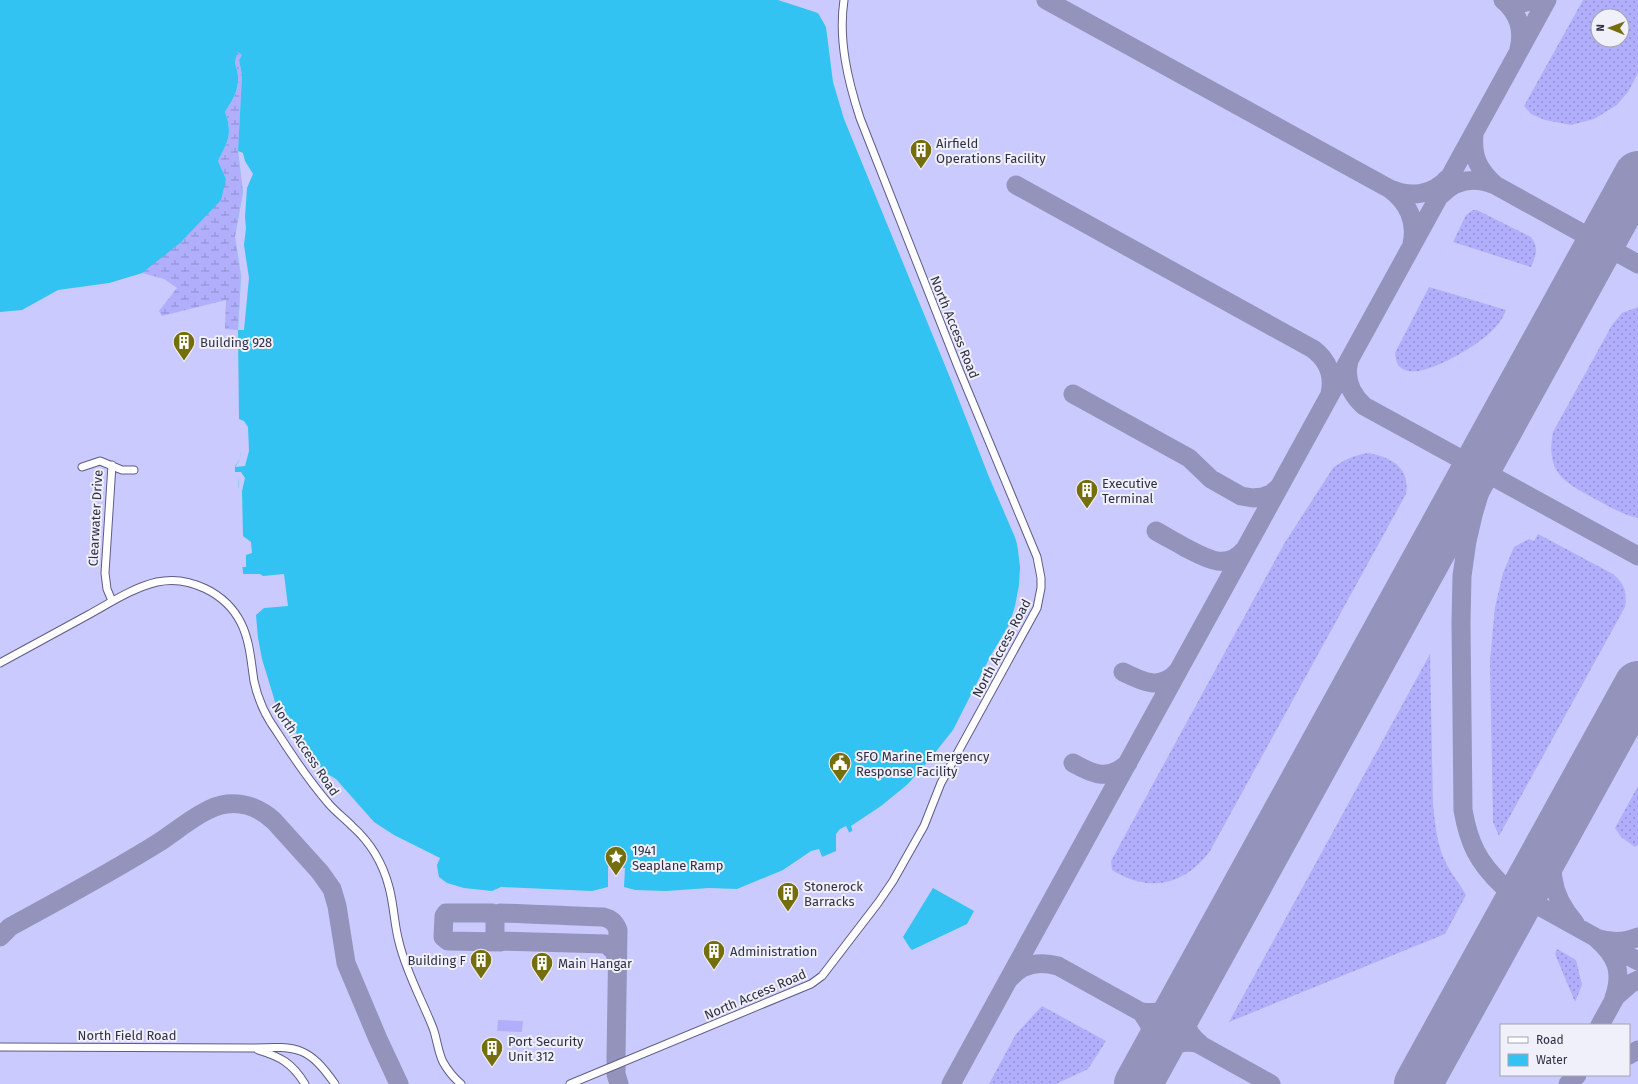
<svg xmlns="http://www.w3.org/2000/svg" width="1638" height="1084" viewBox="0 0 1638 1084" font-family="'Fira Sans',sans-serif">
  <style>
    .grass { fill: url(#grass-dots); fill-rule: evenodd }
    .wetland { fill: url(#wetland-marsh) }
    .park { fill: #b1aefc }
    .water { fill: #32c3f2 }
    .pier { fill: #cbcafe }
    .lines { fill: none; stroke-linecap: round; stroke-linejoin: round }
    .taxiway { stroke: #9493bc; stroke-width: 19 }
    .runway { stroke: #9493bc; stroke-width: 48 }
    .minor-casing { stroke: #5d5b89; stroke-width: 9 }
    .minor { stroke: #fff; stroke-width: 7 }
    .labels { text-anchor: middle; stroke-width: 4; stroke-linejoin: round; paint-order: stroke }
    .poi-label { font-size: 13px; fill: #302f44; stroke: #f0f0fb; text-anchor: start }
    .street-label { font-size: 13px; fill: #302f44; stroke: #f0f0fb }
  </style>
  <defs>
    <pattern id="grass-dots" width="8" height="8" patternUnits="userSpaceOnUse"><rect width="8" height="8" fill="#b1aefc"/><path d="M2 2h.1M6 6h.1" fill="none" stroke="#908ece" stroke-width="1.8" stroke-linecap="round"/></pattern>
    <pattern id="wetland-marsh" width="20" height="14" patternUnits="userSpaceOnUse"><rect width="20" height="14" fill="#b1aefc"/><path d="M1 5h8M5 5V1M11 12h8M15 12V8" fill="none" stroke="#908ece"/></pattern>
  </defs>
  <rect width="100%" height="100%" fill="#cbcafe"/>
  <!-- grass -->
  <path class="grass" d="M 1583,0 L 1638,0 L 1638,73 L 1628,92 L 1617,105 L 1594,119 L 1571,125 L 1545,120 L 1531,114 L 1524,106 ZM 1598,16 L 1622,16 L 1622,40 L 1598,40 Z
    M 1473,210 L 1477,210 L 1531,237 C 1539,247 1536,256 1531,267 L 1453,242 L 1466,215 Z
    M 1429,287 L 1506,310 C 1502,322 1491,333 1481,340 C 1467,351 1415,383 1400,367 C 1396,364 1396,358 1395,353 Z
    M 1638,307 L 1638,518 C 1623,515 1612,508 1599,501 C 1566,483 1545,475 1553,432 L 1612,325 L 1622,313 Z
    M 1369,453 C 1393,458 1410,468 1406,494 L 1210,851 C 1184,886 1149,893 1112,870 L 1111,861 L 1284,544 L 1333,468 C 1345,459 1354,455 1369,453 Z
    M 1538,534 L 1613,574 C 1625,584 1627,592 1625,607 L 1499,836 L 1493,822 L 1490,661 L 1495,607 L 1503,573 L 1514,547 L 1529,539 L 1534,541 Z
    M 1430,654 L 1433,804 C 1435,824 1437,847 1447,865 C 1452,875 1460,884 1466,895 L 1445,934 L 1229,1022 Z
    M 1638,786 L 1638,845 L 1635,847 L 1621,837 L 1615,828 Z
    M 1557,949 L 1576,960 L 1582,985 L 1575,1002 L 1555,954 Z
    M 1042,1006 L 1106,1041 L 1088,1069 L 1056,1084 L 989,1084 L 1016,1034 Z"/>
  <!-- wetland -->
  <path class="wetland" d="M 238,51 L 242,55 L 239,60 L 242,75 L 238,151 L 243,192 L 235,237 L 241,276 L 238,330 L 225,329 L 226,300 L 162,316 L 159,311 L 177,288 L 164,279 L 142,273 L 109,283 L 226,179 L 218,161 C 228,141 233,134 225,112 C 232,101 240,90 238,76 C 237,63 232,66 238,51 Z"/>
  <!-- park -->
  <path class="park" d="M 498,1020 L 523,1021 L 522,1032 L 497,1031 Z"/>
  <!-- water -->
  <path class="water" d="M 0,0 L 786,0 L 811,9 L 824,17 L 842,105 L 1013,528 L 1023,569 L 1013,628 L 952,740 L 878,814 L 841,838 L 836,851 L 822,857 L 811,856 L 745,896 L 450,892 L 435,880 L 436,867 L 343,807 L 266,694 L 251,610 L 257,609 L 253,577 L 244,578 L 240,553 L 239,493 L 238,478 L 235,474 L 235,466 L 240,459 L 244,426 L 239,419 L 238,330 L 241,276 L 235,237 L 243,192 L 238,151 L 242,75 L 239,60 L 242,55 L 238,52 C 232,66 237,64 238,76 C 239,91 232,101 225,112 C 233,134 228,141 218,161 L 226,179 L 221,200 L 180,243 L 142,273 L 109,283 L 58,290 L 22,310 L 0,312 Z
    M 933,888 L 974,911 L 967,924 L 912,950 L 910,948 L 903,937 Z"/>
  <!-- pier -->
  <path class="pier" d="M 778,0 L 792,0 L 820,10 L 828,20 L 835,44 L 838,76 L 844,105 L 860,142 L 873,181 L 933,320 L 1015,527 L 1025,569 L 1024,594 L 1014,629 L 954,741 L 934,767 L 912,791 L 880,816 L 853,832 L 851,826 L 881,806 L 908,784 L 930,759 L 953,730 L 991,655 L 1009,625 L 1015,606 L 1019,585 L 1020,567 L 1017,542 L 989,477 L 951,380 L 844,119 L 833,82 L 826,27 L 818,13 Z
    M 238,151 L 243,153 L 245,161 L 253,174 L 247,188 L 245,217 L 246,228 L 244,245 L 249,278 L 244,330 L 238,330 L 241,276 L 235,237 L 243,192 Z
    M 239,419 L 244,421 L 248,427 L 249,451 L 245,466 L 235,467 L 240,459 L 242,427 Z
    M 234,472 L 241,472 L 245,478 L 242,491 L 243,536 L 251,542 L 252,553 L 246,555 L 246,567 L 242,567 L 243,574 L 260,574 L 263,576 L 284,574 L 288,606 L 264,608 L 256,615 L 258,638 L 262,659 L 276,705 L 280,703 L 285,711 L 282,713 L 324,772 L 336,779 L 374,822 L 394,835 L 440,858 L 437,865 L 438,872 L 439,877 L 447,883 L 464,888 L 492,891 L 501,887 L 592,891 L 608,887 L 608,867 L 625,868 L 624,887 L 635,890 L 666,891 L 709,888 L 737,889 L 783,870 L 811,851 L 819,849 L 823,859 L 809,859 L 809,861 L 806,861 L 797,868 L 746,898 L 689,899 L 624,898 L 622,896 L 609,895 L 608,897 L 504,894 L 498,897 L 491,896 L 450,894 L 444,891 L 433,880 L 432,876 L 433,873 L 431,871 L 433,868 L 375,831 L 342,808 L 326,791 L 275,716 L 264,695 L 259,676 L 249,610 L 250,608 L 255,607 L 251,579 L 243,579 L 238,553 L 236,520 L 237,489 L 239,487 L 238,478 L 233,475 Z
    M 846,826 L 850,834 L 842,840 L 839,848 L 836,851 L 836,834 L 840,829 Z"/>
  <g class="lines">
    <!-- taxiway -->
    <path class="taxiway" d="M 1046,0 L 1390,189 C 1411,198 1433,195 1448,178
      M 1503,0 C 1518,12 1524,30 1519,49
      M 1504,0 L 1522,3 L 1535,0
      M 1474,134 C 1472,157 1478,169 1495,185 L 1638,264
      M 1016,185 L 1313,349 C 1328,360 1334,376 1330,394
      M 1390,189 C 1408,202 1417,222 1412,244
      M 1441,195 C 1456,179 1476,177 1495,185
      M 1349,361 C 1344,379 1351,394 1364,406 L 1638,556
      M 1073,394 L 1189,458 L 1211,479 L 1241,496 L 1253,498 L 1263,497 L 1271,494 L 1280,486
      M 1499,428 L 1473,515 L 1467,541 L 1462,576 L 1461,622 L 1463,810 C 1469,844 1478,862 1503,886 L 1638,961
      M 1156,531 C 1166,537 1176,542 1186,548 C 1207,559 1227,571 1245,549
      M 1123,672 C 1143,682 1161,691 1178,671
      M 1073,763 C 1094,775 1109,781 1128,763
      M 1560,828 C 1548,865 1548,892 1575,923
      M 495,918 L 492,913 L 446,913 L 444,916 L 443,937 L 448,941 L 501,942
      M 0,937 L 10,927 C 59,900 110,873 158,843 C 177,831 205,806 227,804 C 244,802 261,809 274,821 L 320,872 L 332,889 L 337,906 L 346,963 L 378,1039 L 399,1084
      M 617,960 L 614,951 L 606,944 L 498,941 L 495,936 L 495,918 L 500,913 C 535,914 569,916 603,917 C 611,919 615,922 618,930 L 616,1058 L 616,1074 L 619,1084
      M 1010,978 C 1022,964 1040,961 1058,966 L 1271,1084
      M 1190,989 C 1183,1011 1180,1028 1200,1044 C 1179,1038 1165,1047 1150,1062 C 1156,1040 1155,1030 1141,1012 C 1167,1015 1175,1008 1190,989 Z
      M 1614,998 C 1623,972 1617,956 1596,938 C 1611,943 1624,943 1638,937
      M 1614,998 L 1630,984 L 1638,980
      M 1600,1025 L 1621,987
      M 1629,1055 L 1638,1050
      M 951,1084 L 1547,0
      M 1568,1084 L 1577,1075"/>
    <!-- runway -->
    <path class="runway" d="M 1138,1084 L 1638,175
      M 1418,1084 L 1638,685"/>
    <!-- minor casing -->
    <g class="minor-casing">
      <path id="minor" d="M 112,465 L 105,573 L 107,589 L 112,601
        M 82,467 L 100,461 L 122,470 L 134,470
        M 0,663 C 29,647 59,631 88,615 C 110,603 132,588 157,582 C 189,575 226,593 241,623 C 250,641 251,662 254,681 C 258,700 266,717 277,732 C 293,757 310,782 329,804 C 336,812 344,818 352,826 C 370,842 383,864 389,887 C 394,905 394,924 399,942 C 406,972 422,1000 433,1028 C 437,1039 438,1052 443,1062 C 448,1071 454,1078 461,1084
        M 0,1047 L 254,1048 C 298,1046 309,1047 335,1084
        M 258,1050 C 281,1057 292,1063 305,1084
        M 570,1084 L 811,984 L 822,976 L 878,903 L 893,881 L 924,826 L 941,783 L 1037,608 L 1041,588 L 1041,578 L 1037,557 L 958,367 L 860,118 C 848,81 838,40 844,0"/>
    </g>
    <!-- minor -->
    <use href="#minor" class="minor"/>
  </g>
  <!-- icons -->
  <defs>
    <g id="building-pin" transform="scale(1.15)"><path d="M0 17L-7.5 6A9.5 9.5 0 1 1 7.5 6Z" fill="#746e0d" stroke="#f0f0fb"/><path d="M-4-6H4V6H1V3H-1V6H-4ZM-2.5-4.3h1.7v1.8h-1.7ZM.8-4.3h1.7v1.8H.8ZM-2.5-1h1.7V.8h-1.7ZM.8-1h1.7V.8H.8Z" fill="#fff"/></g>
    <g id="civic-pin" transform="scale(1.15)"><path d="M0 17L-7.5 6A9.5 9.5 0 1 1 7.5 6Z" fill="#746e0d" stroke="#f0f0fb"/><path d="M-.6-6.5H3V-4.5H.6V-3L4-1V1h2V6H-6V1h2V-1L-.6-3ZM-1.2 2.5V6h2.4V2.5Z" fill="#fff"/></g>
    <g id="sight-pin" transform="scale(1.15)"><path d="M0 17L-7.5 6A9.5 9.5 0 1 1 7.5 6Z" fill="#746e0d" stroke="#f0f0fb"/><path d="M0-6L1.8-2.2L6-1.7L2.9 1.2L3.7 5.4L0 3.3L-3.7 5.4L-2.9 1.2L-6-1.7L-1.8-2.2Z" fill="#fff"/></g>
  </defs>
  <g fill-rule="evenodd">
    <use href="#building-pin" x="921" y="150"/>
    <use href="#building-pin" x="184" y="342"/>
    <use href="#building-pin" x="1087" y="490"/>
    <use href="#civic-pin" x="840" y="763"/>
    <use href="#sight-pin" x="616" y="857"/>
    <use href="#building-pin" x="788" y="893"/>
    <use href="#building-pin" x="714" y="951"/>
    <use href="#building-pin" x="481" y="960"/>
    <use href="#building-pin" x="542" y="963"/>
    <use href="#building-pin" x="492" y="1048"/>
  </g>
  <g class="labels">
    <!-- poi labels -->
    <g class="poi-label">
      <text x="936" y="148">Airfield<tspan x="936" dy="15">Operations Facility</tspan></text>
      <text x="200" y="347">Building 928</text>
      <text x="1102" y="488">Executive<tspan x="1102" dy="15">Terminal</tspan></text>
      <text x="856" y="761">SFO Marine Emergency<tspan x="856" dy="15">Response Facility</tspan></text>
      <text x="632" y="855">1941<tspan x="632" dy="15">Seaplane Ramp</tspan></text>
      <text x="804" y="891">Stonerock<tspan x="804" dy="15">Barracks</tspan></text>
      <text x="730" y="956">Administration</text>
      <text x="466" y="965" text-anchor="end">Building F</text>
      <text x="558" y="968">Main Hangar</text>
      <text x="508" y="1046">Port Security<tspan x="508" dy="15">Unit 312</tspan></text>
    </g>
    <!-- street labels -->
    <g class="street-label">
      <text transform="translate(955 327) rotate(68)" y="5">North Access Road</text>
      <text transform="translate(95 518) rotate(-87)" y="5">Clearwater Drive</text>
      <text transform="translate(1001 648) rotate(-62)" y="5">North Access Road</text>
      <text transform="translate(306 749) rotate(56)" y="5">North Access Road</text>
      <text transform="translate(755 994) rotate(-23)" y="5">North Access Road</text>
      <text x="127" y="1040">North Field Road</text>
    </g>
  </g>
  <!-- legend -->
  <rect x="1500" y="1024" width="130" height="52" fill="#f0f0fb" stroke="#a3a3b2"/>
  <rect x="1508" y="1037" width="20" height="6" fill="#ffffff" stroke="#a3a3b2"/>
  <text x="1536" y="1044" font-size="12" fill="#302f44">Road</text>
  <rect x="1508" y="1054" width="20" height="12" fill="#32c3f2" stroke="#a3a3b2"/>
  <text x="1536" y="1064" font-size="12" fill="#302f44">Water</text>
  <!-- north arrow -->
  <g transform="translate(1610 28) rotate(271)"><circle r="19" fill="#f0f0fb" stroke="#a3a3b2"/>
  <path d="M0-3L7 15L0 10L-7 15Z" fill="#746e0d"/>
  <text y="-6" font-size="11" font-weight="bold" text-anchor="middle" fill="#302f44">N</text>
  </g>
</svg>
